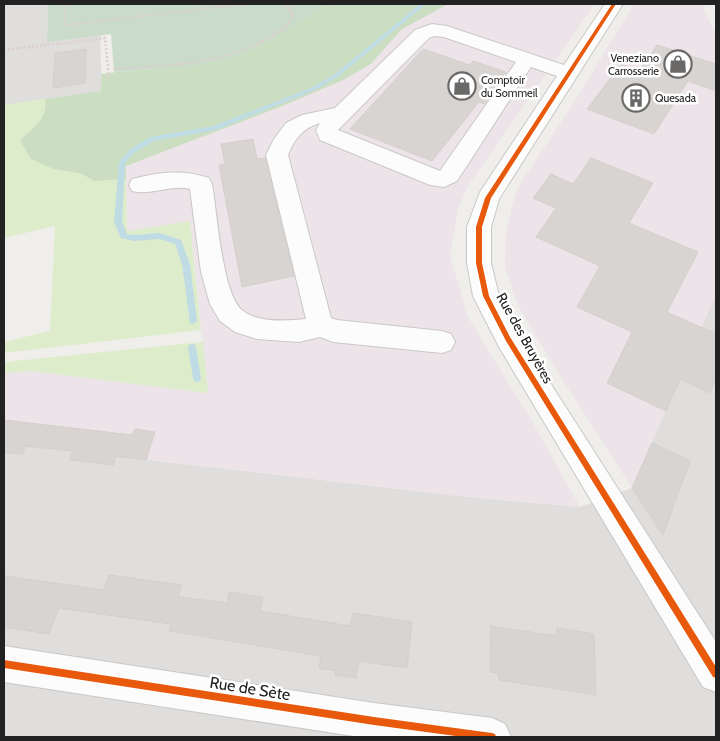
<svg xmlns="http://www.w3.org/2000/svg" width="720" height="741" viewBox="0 0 720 741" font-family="Cabin,sans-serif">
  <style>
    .residential { fill: #dfdedc }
    .industrial { fill: #ede4e9 }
    .grass { fill: #ddeccb }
    .forest { fill: #cbdec1 }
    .cemetery { fill: #cadbca }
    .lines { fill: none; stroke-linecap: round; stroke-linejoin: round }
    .stream { fill: #bfdbe3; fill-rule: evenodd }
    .building { fill: #d7d4d2; stroke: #d3d0cc }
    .minor-casing { stroke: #c9c8c7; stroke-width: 2 }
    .path { stroke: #dccecd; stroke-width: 2.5; stroke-dasharray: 2 2; stroke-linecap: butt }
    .minor { fill: #fdfcfc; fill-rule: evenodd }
    .cycleway-casing { stroke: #fff; stroke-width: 3 }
    .cycleway { fill: #e8590c; fill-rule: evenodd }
    .labels { text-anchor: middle; stroke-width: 5; stroke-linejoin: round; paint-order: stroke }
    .far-poi-label { font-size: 11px; fill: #222; stroke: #fff; text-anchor: start }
    .street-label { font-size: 14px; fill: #222; stroke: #fff }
    .near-street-label { font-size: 16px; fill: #222; stroke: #fff }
  </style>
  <rect width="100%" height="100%" fill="#f0eeeb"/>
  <!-- residential -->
  <path class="residential" d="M 4,4 L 48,4 L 47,39 L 100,35 L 102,91 L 4,105 Z
    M 716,294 L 716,737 L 4,737 L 4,443 L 459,496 L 580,507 L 632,488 Z"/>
  <!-- industrial -->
  <path class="industrial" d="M 448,4 L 595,4 L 468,186 L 458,209 L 450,255 L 468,317 L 532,421 L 580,507 L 459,496 L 4,443 L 4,373 L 31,371 L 208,393 L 190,222 L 127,231 L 126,166 L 285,105 L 371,64 L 401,30 Z
    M 634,4 L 703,4 L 706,14 L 716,34 L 716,294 L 632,488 L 557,371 L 518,306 L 505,267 L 506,234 L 511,210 L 518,187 L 573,104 Z"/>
  <!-- grass -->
  <path class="grass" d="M 45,99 C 48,119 34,128 20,140 L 54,169 L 82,174 L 94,181 L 126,179 L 127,231 L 190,221 L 201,330 L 4,353 L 4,342 L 50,331 L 55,226 L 4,238 L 4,105 Z
    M 203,342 L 208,393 L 31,371 L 4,373 L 4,363 L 14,361 Z"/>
  <!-- forest -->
  <path class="forest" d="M 330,4 L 448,4 L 401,30 L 371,64 L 341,81 L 285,105 L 126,166 L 126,179 L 94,181 L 82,174 L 54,169 L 31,159 L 20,140 C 33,128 48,119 45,99 L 101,91 L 101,74 C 143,68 187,70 228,58 C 264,47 297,23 330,4 Z"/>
  <!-- cemetery -->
  <path class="cemetery" d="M 48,4 L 330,4 C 298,23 265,47 229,58 C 192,69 152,69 114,72 L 111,34 L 47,42 Z"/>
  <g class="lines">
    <!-- stream -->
    <path class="stream" d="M 420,4 L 426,4 L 339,76 L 315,90 L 216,130 L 154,141 L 134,153 L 125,163 L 122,222 L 127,234 L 134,235 L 159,233 L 181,240 L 190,264 L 197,321 L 193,324 L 190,323 L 182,264 L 175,244 L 159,239 L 134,241 L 121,238 L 120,236 L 114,222 L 119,162 L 130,149 L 150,137 L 213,126 L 311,88 L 335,74 Z
      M 192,344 L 195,345 L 196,348 L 201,378 L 200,381 L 197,382 L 194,381 L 193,378 L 188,348 L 189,345 Z"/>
  </g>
  <!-- building -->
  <path class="building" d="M 657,45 L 716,64 L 716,91 L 688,81 L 654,134 L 587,109 L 621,64 L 640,71 Z
    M 86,49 L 85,83 L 53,88 L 55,53 Z
    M 423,49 L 470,65 L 473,61 L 506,72 L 484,104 L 479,102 L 432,161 L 350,129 Z
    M 253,139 L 257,159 L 265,158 L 294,276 L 242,287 L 219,165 L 225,164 L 221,144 Z
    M 591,158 L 653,183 L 629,223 L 698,252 L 667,312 L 716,334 L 716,376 L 710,393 L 680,379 L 666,411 L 607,383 L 632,332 L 577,307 L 600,266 L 536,237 L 556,208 L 533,198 L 551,174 L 573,184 Z
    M 4,420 L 132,435 L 135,429 L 155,432 L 146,460 L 116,456 L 113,465 L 70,460 L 73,451 L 26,446 L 22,454 L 4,452 Z
    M 652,443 L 690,461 L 663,535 L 632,488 Z
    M 109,575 L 182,585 L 178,597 L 227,603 L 229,592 L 263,597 L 260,611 L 350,626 L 353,613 L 412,622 L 407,668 L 359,661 L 356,678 L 335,675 L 336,671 L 319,668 L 321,656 L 169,631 L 171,624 L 59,608 L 49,634 L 4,627 L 4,576 L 104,590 Z
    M 491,626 L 557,636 L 557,628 L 594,634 L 596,695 L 499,680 L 498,673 L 490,672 Z"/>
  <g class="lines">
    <!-- minor casing -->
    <g class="minor-casing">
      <path id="minor" d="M 605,4 L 623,4 L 499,199 L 491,227 L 491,263 L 499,296 L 517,331 L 716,642 L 716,692 L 703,687 L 499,347 L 473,296 L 467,263 L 467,227 L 480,192 L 557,76 L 531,67 L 457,181 L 444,187 L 430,185 L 320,140 L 316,130 L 320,123 C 303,128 294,139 288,155 L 331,318 L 337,320 L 442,331 L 451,334 L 455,342 L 451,350 L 442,353 L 333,342 L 320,337 L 299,342 L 257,339 L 235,332 L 220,321 L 210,304 L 201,272 L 190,189 C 171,184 151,196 132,191 L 129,185 L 132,179 C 159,172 183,169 209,178 L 212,184 C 217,211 222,294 242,310 C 257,323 287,321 306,319 L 266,155 L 274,139 L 286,123 L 302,115 L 335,108 L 415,30 L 432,24 L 447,26 L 564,65 ZM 434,36 L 444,37 L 516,62 L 440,171 L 338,130 L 429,38 Z
        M 4,646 L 374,703 L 492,718 L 505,724 L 511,737 L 360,737 L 4,682 Z"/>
    </g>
    <!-- path -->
    <path class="path" d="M 65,4 L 65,25 L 244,4
      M 4,50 L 105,38 L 109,78
      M 114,69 C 173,65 246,65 292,20 L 292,12 L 285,4"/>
    <!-- minor -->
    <use href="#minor" class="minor"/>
    <!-- cycleway casing -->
    <g class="cycleway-casing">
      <path id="cycleway" d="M 612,4 L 616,4 L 491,198 L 482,227 L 482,263 L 489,296 L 510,337 L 716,667 L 716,678 L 713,677 L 506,341 L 483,296 L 476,263 L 476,227 L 485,198 Z
        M 4,660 L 374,717 L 492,733 L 495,734 L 496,737 L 463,737 L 374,725 L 4,668 Z"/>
    </g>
    <!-- cycleway -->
    <use href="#cycleway" class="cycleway"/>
  </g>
  <!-- icons -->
  <defs>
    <g id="shop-ring" transform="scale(1.4375)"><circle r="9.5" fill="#fff" stroke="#6a6968" stroke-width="1.5"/><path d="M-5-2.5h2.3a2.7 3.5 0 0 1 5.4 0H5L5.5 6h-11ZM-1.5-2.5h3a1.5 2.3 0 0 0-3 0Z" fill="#6a6968"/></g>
    <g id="building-ring" transform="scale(1.4375)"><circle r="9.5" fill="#fff" stroke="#6a6968" stroke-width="1.5"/><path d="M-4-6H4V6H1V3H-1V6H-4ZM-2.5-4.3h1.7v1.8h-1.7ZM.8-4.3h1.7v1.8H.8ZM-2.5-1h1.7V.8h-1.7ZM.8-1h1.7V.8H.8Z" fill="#6a6968"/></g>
  </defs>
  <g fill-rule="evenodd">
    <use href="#shop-ring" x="678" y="64"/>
    <use href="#shop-ring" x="462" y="86"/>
    <use href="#building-ring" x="636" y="98"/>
  </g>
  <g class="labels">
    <!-- far-poi labels -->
    <g class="far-poi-label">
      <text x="659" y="62" text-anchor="end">Veneziano<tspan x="659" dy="13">Carrosserie</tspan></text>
      <text x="481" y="84">Comptoir<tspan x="481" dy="13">du Sommeil</tspan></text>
      <text x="655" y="102">Quesada</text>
    </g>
    <!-- street labels -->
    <g class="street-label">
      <text transform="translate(525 338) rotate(61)" y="5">Rue des Bruyères</text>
    </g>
    <!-- near-street labels -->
    <g class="near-street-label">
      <text transform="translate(250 688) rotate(9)" y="6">Rue de Sète</text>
    </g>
  </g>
  <!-- border -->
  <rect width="720" height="741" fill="none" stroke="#222222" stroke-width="10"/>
</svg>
